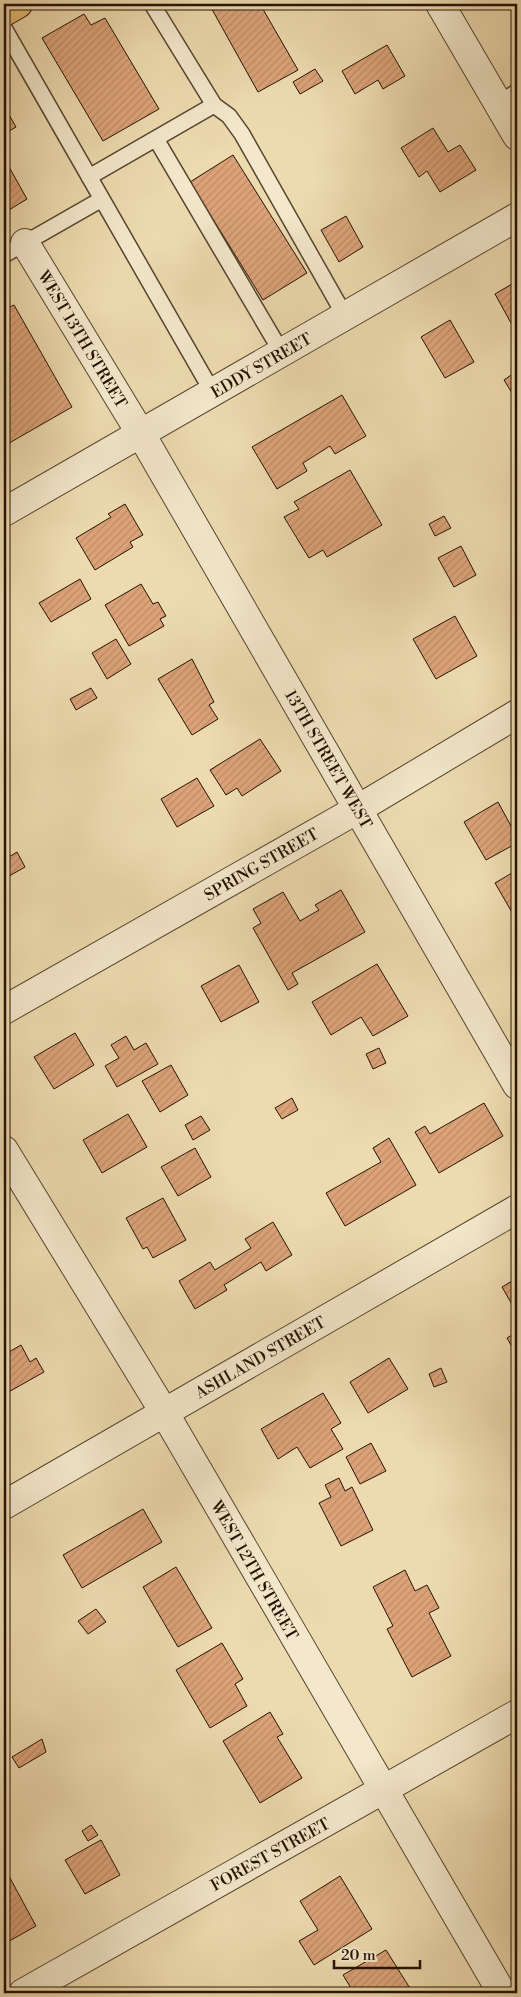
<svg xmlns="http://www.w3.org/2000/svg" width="521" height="1997" viewBox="0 0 521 1997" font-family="'Libre Bodoni',serif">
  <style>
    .building { fill: url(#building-hatch); stroke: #241204 }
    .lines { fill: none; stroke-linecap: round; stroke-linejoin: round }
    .service-casing { stroke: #56442f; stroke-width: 18 }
    .minor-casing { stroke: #56442f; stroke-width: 30 }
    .trunk-casing { stroke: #241204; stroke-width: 30 }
    .service { stroke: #f3e8cb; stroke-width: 15 }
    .minor { stroke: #f3e8cb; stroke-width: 28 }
    .trunk { stroke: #e6be78; stroke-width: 28 }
    .labels { text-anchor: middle; stroke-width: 4; stroke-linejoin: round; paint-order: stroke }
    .street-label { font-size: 16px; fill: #241204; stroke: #f3e8cb }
  </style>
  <defs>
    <pattern id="building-hatch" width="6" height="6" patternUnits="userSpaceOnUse" patternTransform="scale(1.25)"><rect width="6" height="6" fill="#dca379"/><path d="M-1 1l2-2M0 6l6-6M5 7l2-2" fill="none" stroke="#bd8b67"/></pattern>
  </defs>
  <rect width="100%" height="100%" fill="#eddbaf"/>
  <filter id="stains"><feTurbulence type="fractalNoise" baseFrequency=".004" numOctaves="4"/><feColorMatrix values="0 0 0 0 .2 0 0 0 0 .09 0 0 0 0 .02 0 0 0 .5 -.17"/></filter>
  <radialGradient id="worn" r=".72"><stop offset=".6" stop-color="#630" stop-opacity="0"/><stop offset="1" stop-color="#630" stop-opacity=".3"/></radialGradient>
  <!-- building -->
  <path class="building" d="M 209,4 L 260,4 L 298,70 L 258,92 Z
    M 84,14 L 91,25 L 105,18 L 159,109 L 103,141 L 42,38 Z
    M 387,45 L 405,76 L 383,89 L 378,80 L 355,94 L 342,71 Z
    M 315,69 L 323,81 L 300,94 L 293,82 Z
    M 4,106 L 16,127 L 4,134 Z
    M 433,128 L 448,152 L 460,145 L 476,170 L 440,192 L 427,171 L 419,177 L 401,148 Z
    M 233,155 L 307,273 L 263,300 L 190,182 Z
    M 4,158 L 27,199 L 4,213 Z
    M 346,216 L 363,247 L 339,262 L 321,230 Z
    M 517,281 L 517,319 L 511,323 L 495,294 Z
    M 14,305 L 72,407 L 4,446 L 4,310 Z
    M 450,320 L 474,362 L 445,378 L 421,337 Z
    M 517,371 L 517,401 L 504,380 Z
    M 342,395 L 366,436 L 335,454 L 330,446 L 303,463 L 307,471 L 277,489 L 252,447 Z
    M 350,470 L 382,525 L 327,557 L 323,550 L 309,558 L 284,517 L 299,509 L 294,502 Z
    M 125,504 L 143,535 L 130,542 L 133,547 L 95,570 L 76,538 L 111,517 L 108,514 Z
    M 444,516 L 451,528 L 435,536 L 429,524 Z
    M 461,546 L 476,575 L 454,587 L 438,558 Z
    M 80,579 L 91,599 L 51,622 L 39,603 Z
    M 141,584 L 153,604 L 158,602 L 166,616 L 160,619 L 164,626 L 129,646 L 105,605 Z
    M 455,616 L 477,656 L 436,679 L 413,639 Z
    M 116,639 L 131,664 L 107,679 L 92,653 Z
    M 192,659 L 214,702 L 209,705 L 218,719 L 192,735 L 158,679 Z
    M 91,688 L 97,698 L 76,710 L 70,699 Z
    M 260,739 L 281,771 L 242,796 L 237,788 L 226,795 L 210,770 Z
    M 197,778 L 214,806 L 177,827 L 161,799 Z
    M 498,802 L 517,837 L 517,843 L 486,860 L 464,822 Z
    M 17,852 L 25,867 L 4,879 L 4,860 Z
    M 517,870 L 517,921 L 495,883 Z
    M 341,890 L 365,932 L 292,973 L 298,984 L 288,990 L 253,928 L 261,923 L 253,909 L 283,892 L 300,921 L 319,910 L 315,905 Z
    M 377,964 L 408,1016 L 373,1036 L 361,1017 L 331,1035 L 312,1002 Z
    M 239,965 L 259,1002 L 221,1022 L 201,986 Z
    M 75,1033 L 94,1065 L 54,1089 L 34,1057 Z
    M 126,1036 L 134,1050 L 146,1043 L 158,1064 L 117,1087 L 105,1066 L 119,1058 L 111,1045 Z
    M 379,1048 L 386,1063 L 373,1069 L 366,1054 Z
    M 171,1065 L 188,1095 L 160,1112 L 142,1081 Z
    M 292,1098 L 298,1110 L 282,1119 L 275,1108 Z
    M 484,1103 L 503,1136 L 439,1173 L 415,1132 L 425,1126 L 430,1134 Z
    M 128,1114 L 147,1147 L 102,1173 L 83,1140 Z
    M 201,1116 L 210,1130 L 193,1140 L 185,1125 Z
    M 389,1138 L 416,1185 L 345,1226 L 326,1193 L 381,1162 L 373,1148 Z
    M 195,1148 L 211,1177 L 178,1196 L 161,1167 Z
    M 163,1198 L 186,1240 L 153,1258 L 147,1247 L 143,1249 L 126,1218 Z
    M 273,1222 L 292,1255 L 266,1271 L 261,1262 L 224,1285 L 227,1290 L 195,1309 L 179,1281 L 210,1262 L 215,1270 L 251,1248 L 245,1239 Z
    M 517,1278 L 517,1313 L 502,1287 Z
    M 517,1332 L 517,1356 L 507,1338 Z
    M 21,1345 L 30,1362 L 36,1358 L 44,1372 L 5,1394 L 4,1347 L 7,1353 Z
    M 389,1358 L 408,1389 L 368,1413 L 350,1382 Z
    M 441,1368 L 447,1382 L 434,1387 L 429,1374 Z
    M 323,1393 L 341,1423 L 331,1429 L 343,1449 L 310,1468 L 297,1447 L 278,1459 L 261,1429 Z
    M 371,1443 L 386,1471 L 360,1484 L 346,1457 Z
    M 339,1478 L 345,1491 L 352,1487 L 373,1530 L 341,1546 L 319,1503 L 331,1497 L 325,1485 Z
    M 143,1509 L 162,1542 L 82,1588 L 63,1555 Z
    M 176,1567 L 212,1628 L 178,1647 L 143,1587 Z
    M 405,1570 L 415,1591 L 427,1585 L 439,1608 L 429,1613 L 451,1656 L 412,1677 L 387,1629 L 393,1626 L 373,1587 Z
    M 96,1609 L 106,1622 L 88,1634 L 78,1621 Z
    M 222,1643 L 243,1679 L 235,1684 L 247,1706 L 210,1728 L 176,1670 Z
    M 270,1712 L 283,1734 L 277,1737 L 302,1778 L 260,1803 L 223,1741 Z
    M 42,1739 L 46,1752 L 19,1768 L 12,1757 Z
    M 91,1825 L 98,1835 L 88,1841 L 82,1831 Z
    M 101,1840 L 120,1875 L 85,1894 L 65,1860 Z
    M 4,1867 L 36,1926 L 4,1944 Z
    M 340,1876 L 372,1929 L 314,1965 L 299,1941 L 318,1930 L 300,1901 Z
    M 386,1950 L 413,1993 L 354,1993 L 343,1975 Z"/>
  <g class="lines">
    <!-- service casing -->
    <g class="service-casing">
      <path id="service" d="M 4,28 L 213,393
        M 498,103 L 517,92
        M 214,105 L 229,116 L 242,134 L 345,316
        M 156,139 L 282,353
        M 89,177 L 214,105 L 152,4
        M 4,255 L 102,199"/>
    </g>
    <!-- minor casing -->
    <g class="minor-casing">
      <path id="minor" d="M 440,4 L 517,136
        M 25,243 L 141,434 L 517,1085
        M 4,512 L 517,217
        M 4,1010 L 358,809 L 517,714
        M 4,1150 L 164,1412 L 502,1993
        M 4,1505 L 517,1209
        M 23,1993 L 517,1714"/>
    </g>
    <!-- trunk casing -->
    <g class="trunk-casing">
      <path id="trunk" d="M 4,12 L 18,4"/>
    </g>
    <!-- service -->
    <use href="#service" class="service"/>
    <!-- minor -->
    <use href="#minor" class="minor"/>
    <!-- trunk -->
    <use href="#trunk" class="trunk"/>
  </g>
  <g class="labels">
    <!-- street labels -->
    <g class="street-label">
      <text transform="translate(83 339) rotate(59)" y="6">WEST 13TH STREET</text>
      <text transform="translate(261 365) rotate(-30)" y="6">EDDY STREET</text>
      <text transform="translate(329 759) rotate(60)" y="6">13TH STREET WEST</text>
      <text transform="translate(261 864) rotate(-30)" y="6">SPRING STREET</text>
      <text transform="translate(260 1357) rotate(-30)" y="6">ASHLAND STREET</text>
      <text transform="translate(255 1570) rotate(60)" y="6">WEST 12TH STREET</text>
      <text transform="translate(270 1854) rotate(-29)" y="6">FOREST STREET</text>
    </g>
  </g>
  <!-- margin -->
  <rect width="521" height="1997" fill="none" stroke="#eddbaf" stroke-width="20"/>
  <rect x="5" y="5" width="511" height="1987" fill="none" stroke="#241204" stroke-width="2.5"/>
  <rect x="10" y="10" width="501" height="1977" fill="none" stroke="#241204"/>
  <!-- scale -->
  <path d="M334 1960v8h86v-8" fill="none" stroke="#241204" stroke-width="2.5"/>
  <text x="341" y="1960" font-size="15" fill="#241204" stroke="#f3e8cb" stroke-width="4" paint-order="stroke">20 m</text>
  <rect width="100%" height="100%" filter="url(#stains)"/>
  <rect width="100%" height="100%" fill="url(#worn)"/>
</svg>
